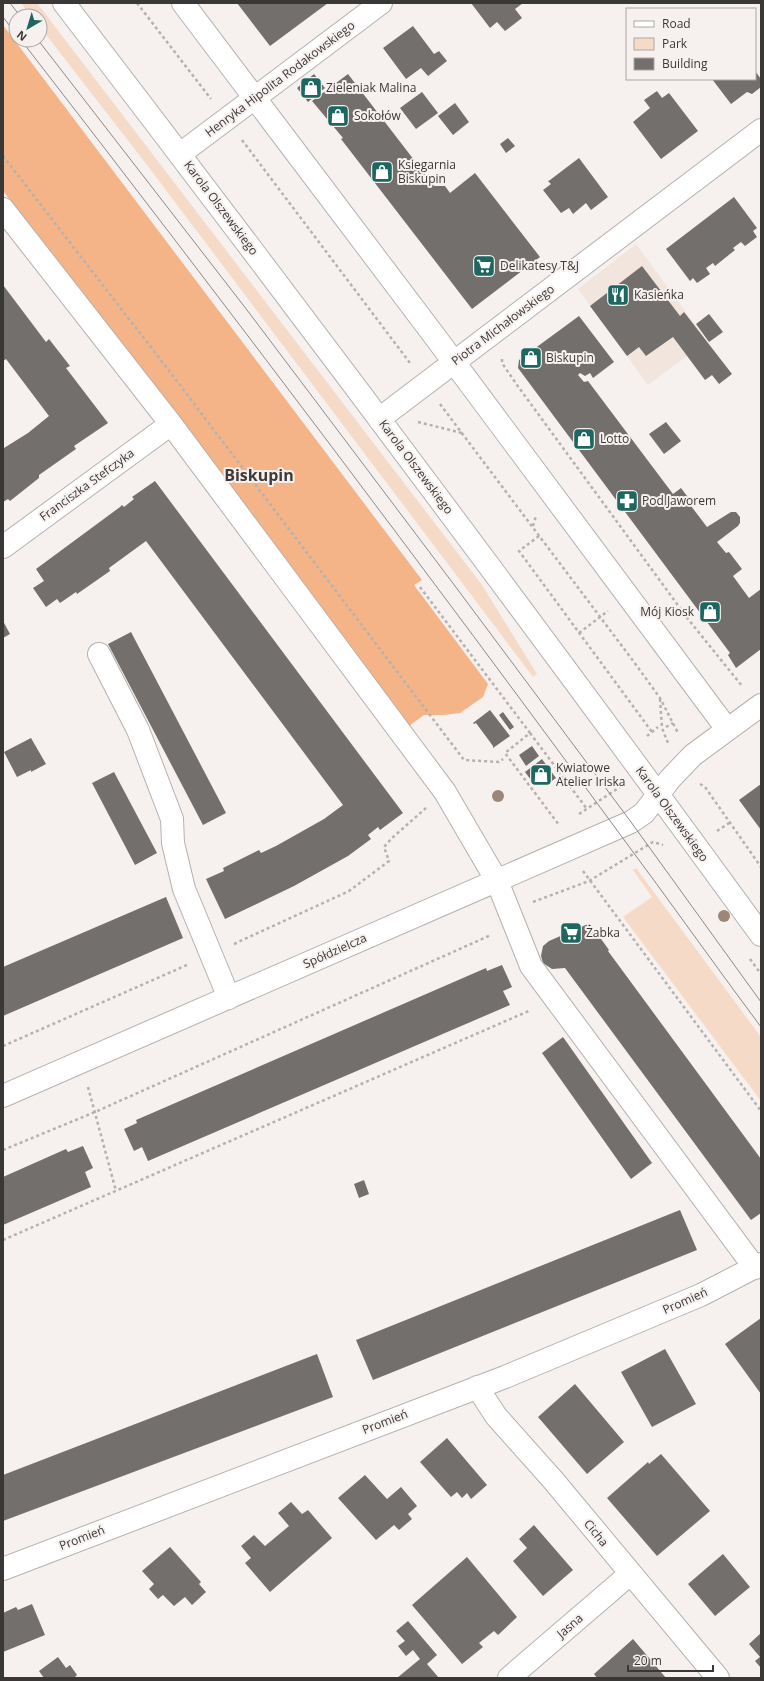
<svg xmlns="http://www.w3.org/2000/svg" width="764" height="1681" viewBox="0 0 764 1681" font-family="'Open Sans',sans-serif">
  <style>
    .built { fill: #f1e5dd }
    .green { fill: #f6dac8 }
    .forest { fill: #f5b488 }
    .building { fill: #736f6c }
    .lines { fill: none; stroke-linecap: round; stroke-linejoin: round }
    .minor-casing { stroke: #b6b1ae; stroke-width: 24 }
    .path { stroke: #b5b1af; stroke-width: 2.5; stroke-dasharray: 3 3; stroke-linecap: butt }
    .minor { stroke: #fff; stroke-width: 22 }
    .tram { stroke: #8d8987; stroke-width: 1 }
    .tree { fill: #9b8779 }
    .labels { text-anchor: middle; stroke-width: 4; stroke-linejoin: round; paint-order: stroke }
    .street-label { font-size: 12px; fill: #3a3837; stroke: #f6f1ee }
    .poi-label { font-size: 12px; fill: #3a3837; stroke: #f6f1ee; text-anchor: start }
    .district-label { font-size: 16px; font-weight: bold; fill: #3e3a37; stroke: #f6f1ee }
  </style>
  <rect width="100%" height="100%" fill="#f6f1ee"/>
  <!-- built -->
  <path class="built" d="M 636,244 L 707,341 L 648,385 L 578,289 Z"/>
  <!-- green -->
  <path class="green" d="M 21,3 L 37,3 L 482,585 L 537,674 L 533,677 L 147,165 L 40,27 L 40,16 L 31,16 Z
    M 636,868 L 761,1037 L 761,1101 L 623,917 L 652,897 L 633,870 Z"/>
  <!-- forest -->
  <path class="forest" d="M 3,25 L 422,580 L 414,585 L 488,684 L 483,697 L 460,713 L 444,715 L 424,715 L 409,726 L 3,191 Z"/>
  <!-- building -->
  <path class="building" d="M 237,3 L 328,3 L 270,46 Z
    M 471,3 L 523,3 L 515,9 L 522,18 L 505,31 L 497,22 L 490,28 Z
    M 413,26 L 434,54 L 439,51 L 447,61 L 428,76 L 421,68 L 406,79 L 383,48 Z
    M 755,71 L 761,79 L 761,87 L 752,94 L 747,92 L 731,104 L 712,79 L 755,79 Z
    M 314,74 L 325,88 L 308,102 L 297,88 Z
    M 348,74 L 434,186 L 445,186 L 450,193 L 475,173 L 540,257 L 472,309 L 341,139 L 343,138 L 312,101 Z
    M 657,91 L 662,98 L 669,93 L 698,131 L 661,159 L 633,122 L 650,108 L 644,100 Z
    M 422,92 L 438,113 L 416,129 L 400,108 Z
    M 455,103 L 469,122 L 453,135 L 438,116 Z
    M 508,138 L 515,146 L 506,153 L 500,144 Z
    M 579,158 L 608,197 L 591,210 L 586,203 L 573,214 L 569,208 L 561,213 L 543,190 L 551,184 L 548,181 L 550,180 Z
    M 734,197 L 757,228 L 753,231 L 757,237 L 745,246 L 741,242 L 733,248 L 735,250 L 715,266 L 713,263 L 706,268 L 710,274 L 697,283 L 693,278 L 690,281 L 666,249 Z
    M 642,266 L 680,316 L 684,312 L 732,374 L 719,384 L 712,375 L 705,380 L 673,337 L 646,356 L 639,347 L 627,356 L 590,306 Z
    M 3,285 L 46,342 L 49,339 L 70,366 L 66,368 L 108,423 L 74,446 L 76,449 L 39,475 L 39,478 L 10,501 L 8,499 L 3,502 L 3,446 L 4,448 L 28,433 L 49,416 L 6,359 L 3,361 Z
    M 709,314 L 723,332 L 709,342 L 696,324 Z
    M 579,316 L 614,362 L 593,378 L 590,373 L 585,376 L 580,373 L 578,375 L 584,382 L 588,381 L 673,494 L 681,488 L 693,504 L 691,506 L 707,527 L 731,512 L 736,512 L 740,517 L 740,523 L 738,526 L 717,542 L 726,553 L 729,552 L 742,569 L 733,576 L 749,598 L 761,589 L 761,649 L 736,668 L 728,655 L 730,653 L 518,368 L 519,360 Z
    M 666,422 L 681,441 L 664,454 L 649,434 Z
    M 155,481 L 403,813 L 380,830 L 378,827 L 368,835 L 371,839 L 348,856 L 294,886 L 225,919 L 206,879 L 224,871 L 223,868 L 259,850 L 261,853 L 276,846 L 324,819 L 343,805 L 146,541 L 109,568 L 110,571 L 77,594 L 76,592 L 60,603 L 57,599 L 46,607 L 33,588 L 44,581 L 36,569 L 120,507 L 122,505 L 124,507 L 134,499 L 132,497 Z
    M 3,621 L 10,634 L 3,638 Z
    M 131,632 L 226,813 L 203,825 L 108,644 Z
    M 490,710 L 510,736 L 493,748 L 493,746 L 476,723 L 474,724 L 473,723 Z
    M 503,712 L 514,727 L 510,730 L 499,715 Z
    M 31,738 L 46,764 L 31,772 L 31,770 L 17,777 L 4,752 Z
    M 532,746 L 539,756 L 526,766 L 519,755 Z
    M 542,759 L 556,778 L 546,785 L 534,784 L 525,772 Z
    M 114,772 L 157,853 L 135,865 L 92,783 Z
    M 761,784 L 761,830 L 739,800 Z
    M 166,897 L 183,938 L 3,1016 L 3,967 Z
    M 588,924 L 591,925 L 609,950 L 608,951 L 761,1159 L 761,1213 L 751,1220 L 565,968 L 552,969 L 543,963 L 541,956 L 543,946 L 549,941 Z
    M 502,965 L 512,987 L 503,991 L 510,1005 L 148,1161 L 142,1147 L 134,1151 L 124,1129 L 137,1123 L 136,1120 L 486,968 L 487,971 Z
    M 563,1037 L 652,1163 L 631,1179 L 542,1053 Z
    M 83,1146 L 93,1168 L 85,1172 L 91,1187 L 3,1225 L 3,1177 L 66,1149 L 68,1152 Z
    M 364,1180 L 369,1194 L 359,1198 L 354,1184 Z
    M 680,1210 L 697,1250 L 373,1380 L 356,1340 Z
    M 761,1318 L 761,1394 L 725,1344 Z
    M 665,1349 L 696,1404 L 652,1427 L 621,1372 Z
    M 317,1354 L 333,1397 L 3,1521 L 3,1475 Z
    M 575,1384 L 624,1442 L 587,1474 L 538,1417 Z
    M 447,1438 L 487,1485 L 471,1499 L 467,1493 L 462,1498 L 457,1492 L 451,1497 L 420,1462 Z
    M 661,1454 L 710,1511 L 657,1556 L 607,1498 L 648,1462 L 649,1464 Z
    M 365,1475 L 387,1499 L 401,1487 L 417,1506 L 408,1514 L 412,1519 L 399,1530 L 394,1525 L 376,1540 L 338,1498 Z
    M 291,1502 L 302,1514 L 308,1510 L 332,1538 L 270,1592 L 245,1563 L 251,1558 L 241,1546 L 254,1535 L 265,1546 L 289,1526 L 278,1513 Z
    M 534,1525 L 573,1570 L 543,1596 L 513,1561 L 527,1548 L 519,1539 Z
    M 170,1547 L 201,1582 L 199,1584 L 206,1592 L 192,1605 L 185,1597 L 174,1606 L 163,1595 L 158,1599 L 149,1589 L 154,1584 L 142,1571 Z
    M 723,1554 L 750,1587 L 715,1616 L 688,1584 Z
    M 467,1557 L 517,1617 L 498,1635 L 494,1631 L 479,1643 L 483,1647 L 462,1664 L 412,1605 Z
    M 32,1604 L 45,1635 L 3,1652 L 3,1613 L 16,1607 L 18,1610 Z
    M 408,1621 L 437,1655 L 427,1664 L 439,1678 L 397,1678 L 420,1659 L 413,1650 L 406,1656 L 398,1646 L 405,1641 L 396,1631 Z
    M 761,1633 L 761,1668 L 755,1661 L 760,1657 L 749,1644 Z
    M 633,1639 L 666,1678 L 597,1678 L 594,1674 Z
    M 58,1657 L 66,1668 L 70,1665 L 77,1675 L 74,1678 L 44,1678 L 39,1671 Z"/>
  <g class="lines">
    <!-- minor casing -->
    <g class="minor-casing">
      <path id="minor" d="M 64,3 C 300,311 532,621 761,935
        M 183,3 L 433,334 L 727,729
        M 180,154 L 381,3
        M 3,209 L 171,424 L 445,792 L 497,881 L 531,966 L 755,1268
        M 379,419 L 761,130
        M 3,547 L 171,424
        M 99,654 L 138,730 L 172,819 L 173,843 L 184,889 L 229,998
        M 3,1096 L 631,822 L 644,813 L 670,779 L 693,755 L 761,705
        M 477,1387 L 496,1416 L 553,1480 L 718,1678
        M 3,1569 L 505,1377 L 701,1295 L 761,1264
        M 509,1678 L 630,1574"/>
    </g>
    <!-- path -->
    <path class="path" d="M 137,3 L 211,99
      M 242,140 L 410,363
      M 3,156 L 170,372 L 464,760 L 499,762 L 503,759
      M 502,359 L 502,363 L 517,385 L 688,619 L 742,686
      M 440,404 L 634,662 L 660,698 L 678,733
      M 418,422 L 462,433
      M 533,526 L 536,516
      M 539,536 L 519,551 L 652,732
      M 420,587 L 530,733 L 505,753 L 559,825
      M 579,633 L 608,611
      M 660,699 L 662,728 L 668,743
      M 666,727 L 673,723
      M 530,733 L 587,809
      M 647,736 L 658,727
      M 700,784 L 705,787 L 761,867
      M 579,814 L 620,787
      M 717,831 L 729,823
      M 583,871 L 761,1111
      M 533,902 L 589,881 L 653,842 L 663,845
      M 234,944 L 349,891 L 389,861 L 384,847 L 392,838 L 426,808
      M 750,959 L 761,974
      M 3,1046 L 187,965
      M 88,1087 L 116,1191
      M 3,1150 L 95,1112 L 491,935
      M 3,1240 L 531,1010"/>
    <!-- minor -->
    <use href="#minor" class="minor"/>
    <!-- tram -->
    <path class="tram" d="M 10,3 L 20,16
      M 3,17 L 16,34
      M 21,40 C 225,303 425,569 622,837 C 669,900 714,964 761,1027
      M 38,40 L 247,310 L 455,586 L 631,822 L 761,1002"/>
  </g>
  <!-- trees -->
  <g class="tree">
    <circle cx="498" cy="796" r="6"/>
    <circle cx="724" cy="916" r="6"/>
  </g>
  <!-- icons -->
  <defs>
    <g id="shop-square" transform="scale(1.15)"><rect x="-9" y="-9" width="18" height="18" rx="4" fill="#1d6760" stroke="#f6f1ee"/><path d="M-5-2.5h2.3a2.7 3.5 0 0 1 5.4 0H5L5.5 6h-11ZM-1.5-2.5h3a1.5 2.3 0 0 0-3 0Z" fill="#fff"/></g>
    <g id="supermarket-square" transform="scale(1.15)"><rect x="-9" y="-9" width="18" height="18" rx="4" fill="#1d6760" stroke="#f6f1ee"/><path d="M-6-5.5h2.5l.6 2H6L4.5 2H-2.5L-4.4-4H-6ZM-1.5 3.2a1.3 1.3 0 1 0 .1 0ZM3 3.2a1.3 1.3 0 1 0 .1 0Z" fill="#fff"/></g>
    <g id="restaurant-square" transform="scale(1.15)"><rect x="-9" y="-9" width="18" height="18" rx="4" fill="#1d6760" stroke="#f6f1ee"/><path d="M-5-6h1v4h1v-4h1v4h1v-4h1v5L-1.5 .5V6h-2V.5L-5-1ZM5-6V6H3V1.5H1.5Q1.5-4 5-6Z" fill="#fff"/></g>
    <g id="pharmacy-square" transform="scale(1.15)"><rect x="-9" y="-9" width="18" height="18" rx="4" fill="#1d6760" stroke="#f6f1ee"/><path d="M-2-6h4v4h4v4h-4v4h-4v-4h-4v-4h4Z" fill="#fff"/></g>
  </defs>
  <g fill-rule="evenodd">
    <use href="#shop-square" x="311" y="88"/>
    <use href="#shop-square" x="338" y="116"/>
    <use href="#shop-square" x="382" y="172"/>
    <use href="#supermarket-square" x="484" y="266"/>
    <use href="#restaurant-square" x="618" y="295"/>
    <use href="#shop-square" x="531" y="358"/>
    <use href="#shop-square" x="584" y="439"/>
    <use href="#pharmacy-square" x="627" y="501"/>
    <use href="#shop-square" x="710" y="612"/>
    <use href="#shop-square" x="541" y="775"/>
    <use href="#supermarket-square" x="571" y="933"/>
  </g>
  <g class="labels">
    <!-- street labels -->
    <g class="street-label">
      <text transform="translate(280 79) rotate(-37)" y="4">Henryka Hipolita Rodakowskiego</text>
      <text transform="translate(221 208) rotate(53)" y="4">Karola Olszewskiego</text>
      <text transform="translate(503 325) rotate(-37)" y="4">Piotra Michałowskiego</text>
      <text transform="translate(416 467) rotate(53)" y="4">Karola Olszewskiego</text>
      <text transform="translate(87 485) rotate(-36)" y="4">Franciszka Stefczyka</text>
      <text transform="translate(672 814) rotate(54)" y="4">Karola Olszewskiego</text>
      <text transform="translate(335 951) rotate(-24)" y="4">Spółdzielcza</text>
      <text transform="translate(685 1301) rotate(-24)" y="4">Promień</text>
      <text transform="translate(385 1422) rotate(-21)" y="4">Promień</text>
      <text transform="translate(596 1533) rotate(51)" y="4">Cicha</text>
      <text transform="translate(82 1538) rotate(-21)" y="4">Promień</text>
      <text transform="translate(570 1626) rotate(-41)" y="4">Jasna</text>
    </g>
    <!-- poi labels -->
    <g class="poi-label">
      <text x="326" y="92">Zieleniak Malina</text>
      <text x="354" y="120">Sokołów</text>
      <text x="398" y="169">Ksiegarnia<tspan x="398" dy="14">Biskupin</tspan></text>
      <text x="500" y="270">Delikatesy T&amp;J</text>
      <text x="634" y="299">Kasieńka</text>
      <text x="546" y="362">Biskupin</text>
      <text x="600" y="443">Lotto</text>
      <text x="642" y="505">Pod Jaworem</text>
      <text x="694" y="616" text-anchor="end">Mój Kiosk</text>
      <text x="556" y="772">Kwiatowe<tspan x="556" dy="14">Atelier Iriska</tspan></text>
      <text x="586" y="937">Żabka</text>
    </g>
    <!-- district labels -->
    <g class="district-label">
      <text x="259" y="481">Biskupin</text>
    </g>
  </g>
  <!-- border -->
  <rect width="764" height="1681" fill="none" stroke="#3a3837" stroke-width="8"/>
  <!-- legend -->
  <rect x="626" y="8" width="130" height="72" fill="#f6f1ee" stroke="#aba7a5"/>
  <rect x="634" y="21" width="20" height="6" fill="#ffffff" stroke="#aba7a5"/>
  <text x="662" y="28" font-size="12" fill="#3a3837">Road</text>
  <rect x="634" y="38" width="20" height="12" fill="#f6dac8" stroke="#aba7a5"/>
  <text x="662" y="48" font-size="12" fill="#3a3837">Park</text>
  <rect x="634" y="58" width="20" height="12" fill="#736f6c" stroke="#aba7a5"/>
  <text x="662" y="68" font-size="12" fill="#3a3837">Building</text>
  <!-- north arrow -->
  <g transform="translate(28 28) rotate(218)"><circle r="19" fill="#f6f1ee" stroke="#aba7a5"/>
  <path d="M0-3L7 15L0 10L-7 15Z" fill="#1d6760"/>
  <text y="-6" font-size="11" font-weight="bold" text-anchor="middle" fill="#3a3837">N</text>
  </g>
  <!-- scale -->
  <path d="M628 1665v6h85v-6" fill="none" stroke="#3a3837" stroke-width="2"/>
  <text x="634" y="1665" font-size="12" fill="#3a3837" stroke="#f6f1ee" stroke-width="3" paint-order="stroke">20 m</text>
</svg>
